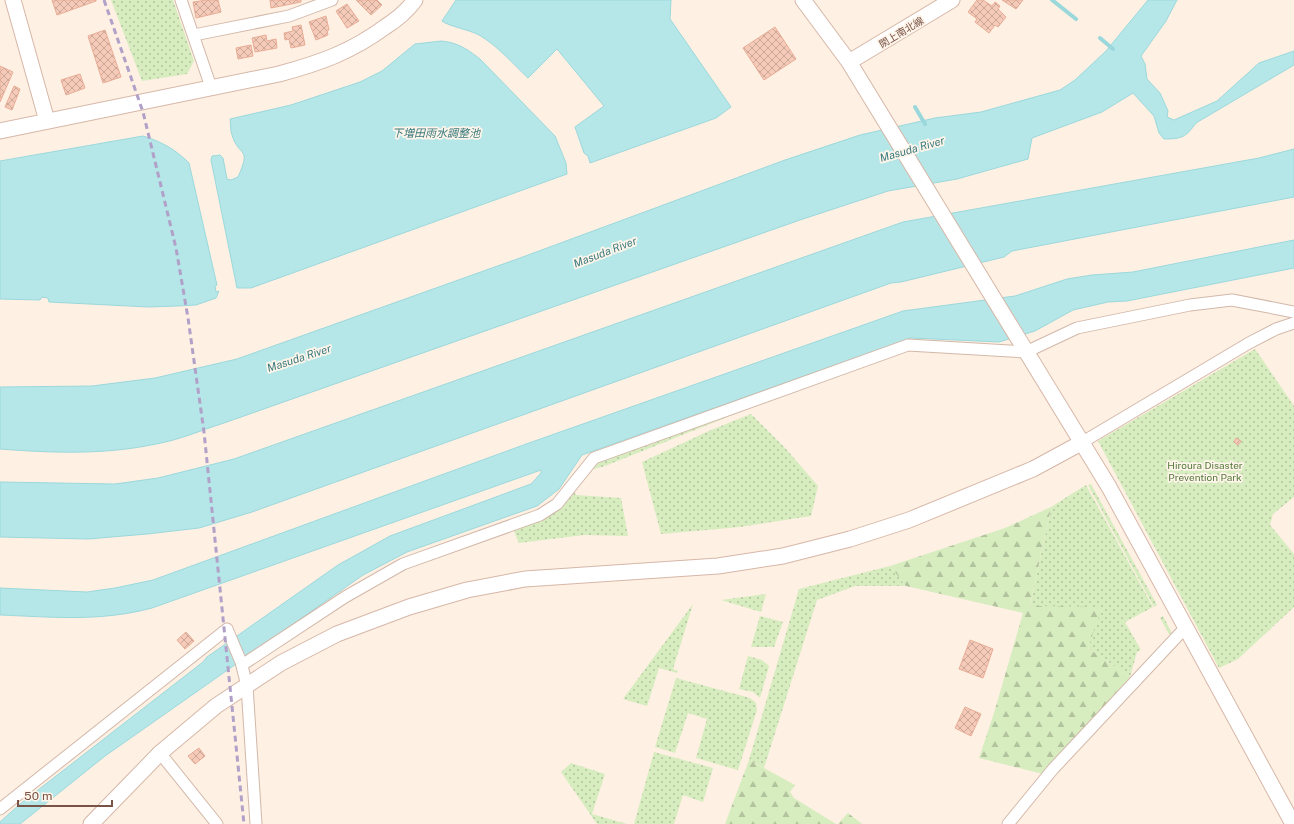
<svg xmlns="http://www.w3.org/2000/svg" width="1294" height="824" viewBox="0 0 1294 824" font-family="'Public Sans','Noto Sans JP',sans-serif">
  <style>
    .grass { fill: url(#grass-dots) }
    .forest { fill: url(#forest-firs) }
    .water { fill: #b5e7e9; stroke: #9bd8dc }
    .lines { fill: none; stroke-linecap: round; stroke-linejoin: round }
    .stream { stroke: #9bd8dc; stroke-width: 4 }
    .building { fill: url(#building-cross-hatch); stroke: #e9ad97 }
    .street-casing { stroke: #d2b8aa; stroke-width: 13 }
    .secondary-casing { stroke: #d6b7a8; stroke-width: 17 }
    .street { stroke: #fff; stroke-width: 11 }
    .secondary { stroke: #fff; stroke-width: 15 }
    .rail { stroke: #b1a0c8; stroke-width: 3; stroke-dasharray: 6 4; stroke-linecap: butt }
    .labels { text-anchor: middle; stroke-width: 3.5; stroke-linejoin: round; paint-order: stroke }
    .street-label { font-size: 10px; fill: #785346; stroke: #fff5ea }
    .park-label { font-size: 10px; fill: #53793b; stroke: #fff5ea }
    .water-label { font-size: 11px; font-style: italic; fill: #397a7e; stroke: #fff5ea }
  </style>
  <defs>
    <pattern id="grass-dots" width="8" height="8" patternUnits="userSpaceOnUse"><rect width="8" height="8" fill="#d7edc0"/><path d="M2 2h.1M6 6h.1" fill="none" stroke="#b3c39e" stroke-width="1.8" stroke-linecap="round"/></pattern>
    <pattern id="forest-firs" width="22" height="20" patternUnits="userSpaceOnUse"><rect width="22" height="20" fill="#d7edc0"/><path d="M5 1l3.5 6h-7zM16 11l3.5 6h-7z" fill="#b3c39e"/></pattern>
    <pattern id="building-cross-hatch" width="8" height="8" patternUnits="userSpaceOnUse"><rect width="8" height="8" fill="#f5cab8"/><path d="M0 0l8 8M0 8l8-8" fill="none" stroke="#cba797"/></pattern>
  </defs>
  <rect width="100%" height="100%" fill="#fef0e2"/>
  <!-- grass -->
  <path class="grass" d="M 111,0 L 173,0 L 194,61 L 187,74 L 142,81 Z
    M 1255,349 L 1294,406 L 1294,497 L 1273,514 L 1270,525 L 1294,554 L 1294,607 L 1238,659 L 1219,668 L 1098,441 Z
    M 750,408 L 605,466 L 590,470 L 595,463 Z
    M 751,414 L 786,449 L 818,486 L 811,516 L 740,527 L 661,534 L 642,462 L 711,430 Z
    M 1091,484 L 1157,605 L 1154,607 L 1088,485 Z
    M 1086,485 L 1153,607 L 1125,622 L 1141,650 L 1137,652 L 1130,677 L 1088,648 L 1101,607 L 1030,607 L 1051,507 Z
    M 575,492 L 576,495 L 621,498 L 628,536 L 584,535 L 519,543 L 513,529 C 544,518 554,517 575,492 Z
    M 890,566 L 906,586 L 855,586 L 817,600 L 764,768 L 749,760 L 799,589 Z
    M 766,594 L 761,612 L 721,600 Z
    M 693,604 L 673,669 L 678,671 L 677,673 L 659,668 L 647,706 L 623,699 Z
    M 760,616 L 783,622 L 774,647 L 751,647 Z
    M 1163,616 L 1172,633 L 1169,634 L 1160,618 Z
    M 748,656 L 762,660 L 769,666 L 760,698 L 753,692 L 739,689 Z
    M 676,678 L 750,698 L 756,703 L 757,710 L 738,770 L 696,758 L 707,719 L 688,713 L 675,753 L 655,747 Z
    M 654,752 L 713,768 L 703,802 L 683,795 L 674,824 L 634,824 Z
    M 571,763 L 605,774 L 592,814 L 627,824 L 597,824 L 561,772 Z"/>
  <!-- forest -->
  <path class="forest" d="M 1051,507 L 1030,606 L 1102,607 L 1088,648 L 1130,677 L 1043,774 L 979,758 L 994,713 L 1023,613 L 906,586 L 890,566 L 1005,528 Z
    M 749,760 L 795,785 L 790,792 L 794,798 L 836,824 L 725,824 Z
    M 848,813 L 862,824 L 838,824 Z"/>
  <!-- water -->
  <path class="water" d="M 456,0 L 671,0 L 670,19 L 731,107 L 716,118 L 590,163 L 588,156 L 584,153 L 575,127 L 604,106 L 557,49 L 528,78 C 513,64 498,46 479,35 C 470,30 448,26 442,21 Z
    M 1148,0 L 1177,0 L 1166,21 L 1141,56 L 1145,64 L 1147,79 L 1160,93 L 1168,111 L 1167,117 L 1174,120 L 1217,101 L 1259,63 L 1294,51 L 1294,65 L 1196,123 C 1186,137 1182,139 1164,139 L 1159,133 L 1154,116 L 1133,93 L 1102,112 L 1032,138 L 1028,159 L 957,179 L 888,191 L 800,220 L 224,423 C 202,430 179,440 156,444 C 105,455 52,453 0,449 L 0,387 L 92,386 L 155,378 L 237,359 L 520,258 L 785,160 L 860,135 L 935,118 L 981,112 L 1060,90 L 1075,80 L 1106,51 Z
    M 441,41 C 457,42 469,50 481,60 L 555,136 L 566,163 L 567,174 L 251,288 L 237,288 L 211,160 L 212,156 L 220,155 L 223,158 L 227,179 L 231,180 L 238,177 C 252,146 239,158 232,135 C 230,130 231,124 230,119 L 291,105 L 360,82 L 382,71 L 415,44 Z
    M 143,136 C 162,142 175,149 189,163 L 217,285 L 215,286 L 216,292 L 219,291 L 216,298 L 196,305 L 177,306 L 149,307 L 49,302 L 48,298 L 42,297 L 40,300 L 0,299 L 0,161 Z
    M 1294,149 L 1294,197 L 1012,251 L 1004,257 L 901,282 L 891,283 L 252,512 L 199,528 L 147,534 L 88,539 L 0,537 L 0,482 L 115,484 L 158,478 L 234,459 L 903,222 L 1259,158 Z
    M 1294,240 L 1294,268 L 1127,301 L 1108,302 L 1073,310 L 1035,331 L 999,342 L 911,338 L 582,455 L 559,489 L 537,506 L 407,552 L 363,575 L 105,756 L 20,824 L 0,824 L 0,822 L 20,804 L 203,662 L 207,657 L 338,565 L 390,536 L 531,484 L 541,473 L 541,470 L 152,608 C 100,622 52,617 0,615 L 0,588 L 87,592 L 115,588 L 153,580 L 529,443 L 903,311 L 1015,296 L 1067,279 L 1092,275 L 1133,272 Z"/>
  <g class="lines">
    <!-- stream -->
    <path class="stream" d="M 1052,0 L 1076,19
      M 1100,38 L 1113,49
      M 915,107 L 925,124"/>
  </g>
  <!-- building -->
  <path class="building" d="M 52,0 L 96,0 L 96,1 L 57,15 Z
    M 207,0 L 218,0 L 221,12 L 196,18 L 193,2 Z
    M 270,0 L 301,0 L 301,2 L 271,8 Z
    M 356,0 L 377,0 L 382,5 L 371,15 Z
    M 977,0 L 983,0 L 992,6 L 995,2 L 1000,6 L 998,9 L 1006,17 L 998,27 L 995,25 L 989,33 L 975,22 L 977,19 L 968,12 Z
    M 1002,0 L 1023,0 L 1016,9 Z
    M 347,4 L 359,21 L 347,28 L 336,11 Z
    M 326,16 L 329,30 L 327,31 L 328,35 L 316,40 L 309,22 Z
    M 301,25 L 305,45 L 291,48 L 289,39 L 285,40 L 284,33 L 293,31 L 292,27 Z
    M 775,27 L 796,59 L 764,80 L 743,48 Z
    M 105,30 L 121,77 L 103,83 L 88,36 Z
    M 266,35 L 267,41 L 276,39 L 277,48 L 255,52 L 252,38 Z
    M 251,45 L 253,56 L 238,59 L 236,48 Z
    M 0,66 L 13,72 L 0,102 Z
    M 80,74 L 85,88 L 66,95 L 61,80 Z
    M 14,86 L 20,89 L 12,110 L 5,107 Z
    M 1236,438 L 1241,441 L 1238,445 L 1234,442 Z
    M 186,632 L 194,641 L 185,649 L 177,640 Z
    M 970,640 L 993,649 L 983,678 L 959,669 Z
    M 965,707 L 981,714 L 971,736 L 955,728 Z
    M 199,748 L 205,756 L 195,764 L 188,756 Z"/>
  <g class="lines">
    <!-- street casing -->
    <g class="street-casing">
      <path id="street" d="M 181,0 L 211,87
        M 194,35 L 289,16 L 332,0
        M 1081,443 L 1249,343 L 1276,329 L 1294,323
        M 242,665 L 345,597 L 403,564 L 540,515 L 557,504 L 594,458 L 908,345 L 1026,352 L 1077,328 L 1190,305 L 1232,300 L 1294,312
        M 160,753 L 217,824
        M 0,809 L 227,629 L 241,662 L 247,686 L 256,824
        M 1008,824 L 1053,769 L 1185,628"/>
    </g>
    <!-- secondary casing -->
    <g class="secondary-casing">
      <path id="secondary" d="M 13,0 L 47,121
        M 803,0 L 849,62 L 1109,487 L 1293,824
        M 849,62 L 952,0
        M 0,131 L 279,74 C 320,63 351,52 385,27 C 396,20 407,11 415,0
        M 91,824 L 160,753 L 216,706 L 281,663 L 337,634 L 409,607 L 467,590 L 525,579 L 718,566 L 783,556 L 850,539 L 909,520 L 1033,469 L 1081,443"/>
    </g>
    <!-- street -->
    <use href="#street" class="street"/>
    <!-- secondary -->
    <use href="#secondary" class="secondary"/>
    <!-- rail -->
    <path class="rail" d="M 104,0 L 143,112 L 176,248 L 188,318 L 204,432 L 244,824"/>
  </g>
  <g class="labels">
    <!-- street labels -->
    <g class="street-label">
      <text transform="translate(901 32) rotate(-31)" y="4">閖上南北線</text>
    </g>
    <!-- park labels -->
    <g class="park-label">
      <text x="1205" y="469">Hiroura Disaster<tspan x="1205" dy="12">Prevention Park</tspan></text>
    </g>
    <!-- water labels -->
    <g class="water-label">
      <text x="436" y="137">下増田雨水調整池</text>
      <text transform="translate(912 149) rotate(-16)" y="4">Masuda River</text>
      <text transform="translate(605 252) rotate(-21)" y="4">Masuda River</text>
      <text transform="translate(299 358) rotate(-18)" y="4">Masuda River</text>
    </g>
  </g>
  <!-- scale -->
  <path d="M18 800v6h94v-6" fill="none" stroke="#785346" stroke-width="2"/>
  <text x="24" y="800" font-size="12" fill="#785346" stroke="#fff5ea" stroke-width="3" paint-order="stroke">50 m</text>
</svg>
